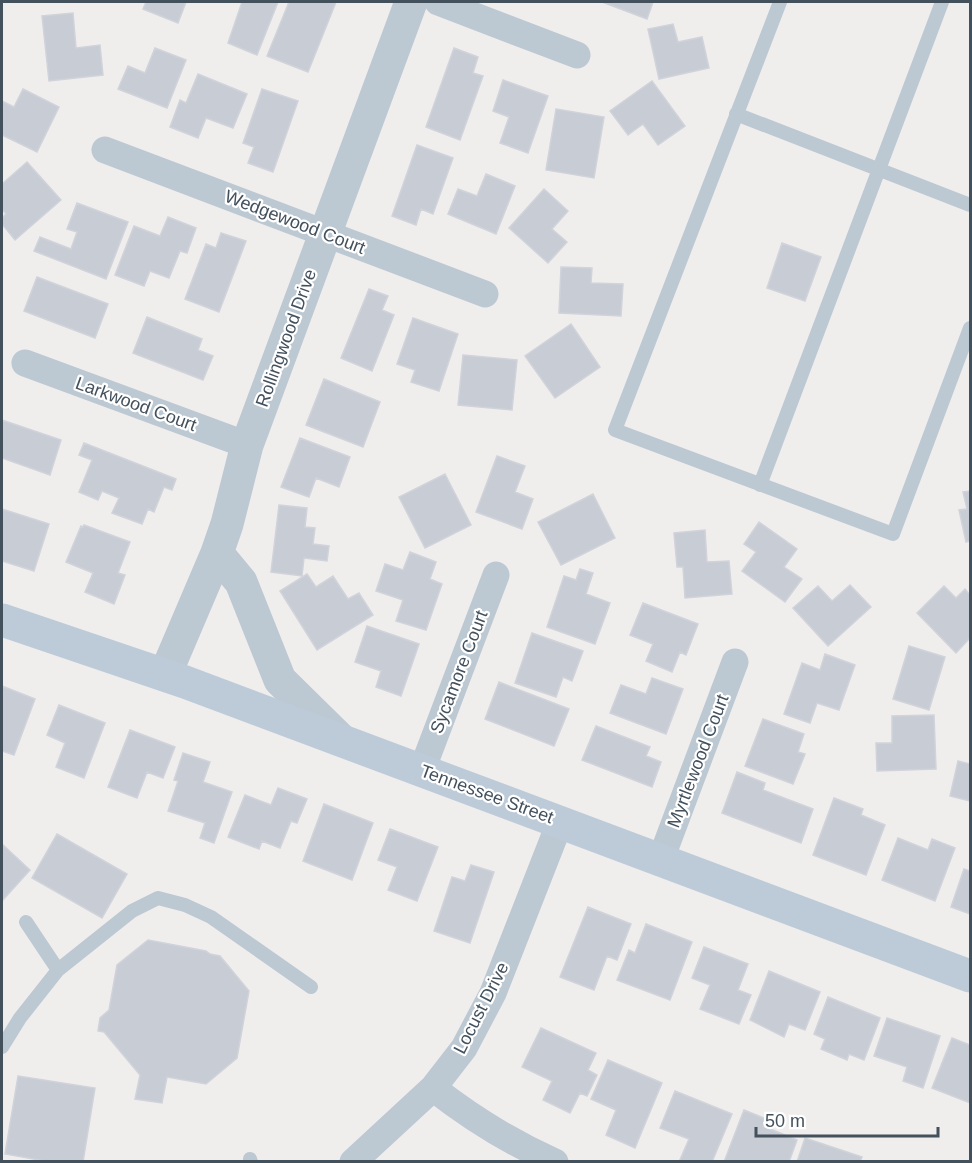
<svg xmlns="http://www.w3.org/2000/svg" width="972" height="1163" viewBox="0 0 972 1163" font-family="Helvetica,sans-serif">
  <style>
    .building { fill: #c8ccd4; stroke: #d0d3da; stroke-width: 1.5 }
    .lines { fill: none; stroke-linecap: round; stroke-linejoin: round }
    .service { stroke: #bcc8d2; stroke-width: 14 }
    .minor { stroke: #bcc8d2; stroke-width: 27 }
    .tertiary { stroke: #bcc8d2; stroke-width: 33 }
    .secondary { stroke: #bdcbd9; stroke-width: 33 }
    .labels { text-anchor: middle; stroke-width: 4.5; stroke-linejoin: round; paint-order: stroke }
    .street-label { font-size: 18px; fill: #43515d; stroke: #fff }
  </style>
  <rect width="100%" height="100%" fill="#f0eded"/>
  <!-- building -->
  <path class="building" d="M 146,2 L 186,2 L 178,23 L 143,9 Z
    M 242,2 L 278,2 L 257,55 L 228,43 Z
    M 289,2 L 336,2 L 308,72 L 267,56 Z
    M 602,2 L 653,2 L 647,19 Z
    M 73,13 L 76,48 L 100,45 L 103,75 L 49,81 L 42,16 Z
    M 673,24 L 678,42 L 702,37 L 709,68 L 659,79 L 648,29 Z
    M 155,48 L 186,60 L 167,108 L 118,89 L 128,66 L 145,73 Z
    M 454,48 L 478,57 L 473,73 L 483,76 L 460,140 L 426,127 Z
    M 198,74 L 247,94 L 233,128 L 206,118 L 198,138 L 170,127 L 180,100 L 186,103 Z
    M 503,80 L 548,96 L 528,153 L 500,143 L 509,117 L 493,111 Z
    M 652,81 L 685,126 L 658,145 L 643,124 L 628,135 L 610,111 Z
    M 23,89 L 59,107 L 37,152 L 2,135 L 2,101 L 14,107 Z
    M 262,89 L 298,101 L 273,172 L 248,163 L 254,147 L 243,143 Z
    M 556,109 L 604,117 L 594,178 L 546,170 Z
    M 417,145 L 453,158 L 433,214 L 421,209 L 416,225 L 392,216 Z
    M 27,162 L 61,200 L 15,240 L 2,224 L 2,218 L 6,214 L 2,209 L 2,184 Z
    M 486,174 L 515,186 L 496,234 L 448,214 L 458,189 L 477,196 Z
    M 544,189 L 568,211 L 552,229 L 567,242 L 548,263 L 509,228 Z
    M 77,203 L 128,222 L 106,279 L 34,251 L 40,237 L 71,249 L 77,232 L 67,229 Z
    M 168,217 L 196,228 L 187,253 L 180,251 L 169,278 L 150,271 L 144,286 L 115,275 L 134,226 L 160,236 Z
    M 221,233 L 246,241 L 219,312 L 185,299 L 206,244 L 216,248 Z
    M 782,243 L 821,257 L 805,301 L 767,288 Z
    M 561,267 L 592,268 L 591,283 L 623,284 L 621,316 L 559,313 Z
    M 37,277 L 108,304 L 95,338 L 24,311 Z
    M 369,289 L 388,296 L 382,310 L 394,315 L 372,371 L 341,358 Z
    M 147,317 L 202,339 L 198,350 L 213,356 L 203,380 L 133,353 Z
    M 413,318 L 458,334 L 439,391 L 411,382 L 415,370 L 397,364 Z
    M 571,324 L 600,367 L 555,398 L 525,356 Z
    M 463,355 L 517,360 L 512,410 L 458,405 Z
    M 324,379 L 380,402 L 363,447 L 306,425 Z
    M 2,420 L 61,440 L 50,475 L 2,458 Z
    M 300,438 L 350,457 L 339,487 L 316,478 L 309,497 L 281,487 Z
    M 84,443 L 176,479 L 172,490 L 164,487 L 154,512 L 148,509 L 142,524 L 112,513 L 119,498 L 102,491 L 98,500 L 79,492 L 92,460 L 79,455 Z
    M 497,456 L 525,466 L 515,492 L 533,499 L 522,529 L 476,512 Z
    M 445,474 L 471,525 L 425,548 L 399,497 Z
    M 970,491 L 970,541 L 966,542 L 959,510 L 967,509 L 963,492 Z
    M 593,494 L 615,538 L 561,565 L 538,522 Z
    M 279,505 L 307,508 L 305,527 L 315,528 L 313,544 L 329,546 L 327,561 L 304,558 L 302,576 L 271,572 Z
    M 2,509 L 49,524 L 34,571 L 2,561 Z
    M 759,522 L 797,549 L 784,567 L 802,579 L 785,602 L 742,571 L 756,552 L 744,544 Z
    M 84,525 L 130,542 L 118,573 L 125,575 L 114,604 L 85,592 L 93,573 L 66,562 L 81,526 L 83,527 Z
    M 705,530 L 707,562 L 729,561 L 732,594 L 685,598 L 683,567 L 677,567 L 674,533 Z
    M 410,552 L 436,562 L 430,579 L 442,584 L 426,630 L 396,621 L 403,600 L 376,591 L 385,564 L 403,570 Z
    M 580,569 L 593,573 L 586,594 L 610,603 L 595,644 L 547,627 L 564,576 L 576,580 Z
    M 307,574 L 316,587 L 333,576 L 348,599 L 359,593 L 373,615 L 317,650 L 280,591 Z
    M 850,585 L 871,607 L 828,646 L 793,608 L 818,586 L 832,601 Z
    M 944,586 L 956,598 L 965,589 L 970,595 L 970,638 L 956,653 L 917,613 Z
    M 643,603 L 698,624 L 686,655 L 680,652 L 672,672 L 646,661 L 653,644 L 630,635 Z
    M 367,626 L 419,644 L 401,696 L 376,687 L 381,671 L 355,662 Z
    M 532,633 L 583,651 L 572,681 L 563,677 L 556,697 L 515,683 Z
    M 909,646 L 945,657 L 929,710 L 893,699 Z
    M 825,654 L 855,665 L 839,710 L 817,703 L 810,723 L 784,714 L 802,663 L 820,670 Z
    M 652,678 L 683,689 L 666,734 L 610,713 L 621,685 L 646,694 Z
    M 499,682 L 569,709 L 554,746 L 485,719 Z
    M 2,686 L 35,699 L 14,755 L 2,751 Z
    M 59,705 L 105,723 L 84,778 L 56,767 L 65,743 L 47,735 Z
    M 934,715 L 936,769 L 877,771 L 876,743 L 892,743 L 892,716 Z
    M 763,719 L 804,734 L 798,752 L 805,754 L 793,784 L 745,766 Z
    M 596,726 L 650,747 L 646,756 L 661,762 L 652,787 L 582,760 Z
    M 130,730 L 175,747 L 163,778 L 147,772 L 137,798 L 108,787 Z
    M 183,753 L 210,762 L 203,782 L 232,792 L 214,843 L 200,838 L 205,823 L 168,811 L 178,781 L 174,780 Z
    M 958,761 L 970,764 L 970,801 L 950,796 Z
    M 737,772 L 765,783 L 763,790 L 813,809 L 801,843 L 722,813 Z
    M 278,788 L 307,799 L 297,823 L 291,821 L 280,848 L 262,841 L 259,849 L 228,837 L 245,795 L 271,805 Z
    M 834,798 L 863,809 L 861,815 L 885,825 L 866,875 L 813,855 Z
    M 324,804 L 373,823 L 352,880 L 303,861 Z
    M 390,829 L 438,847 L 417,901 L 388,890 L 397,867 L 378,860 Z
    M 57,834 L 127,874 L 102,918 L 32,878 Z
    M 898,838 L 928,850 L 932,839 L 955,848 L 935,901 L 882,880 Z
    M 2,844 L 30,870 L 2,901 Z
    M 471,865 L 494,872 L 470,943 L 434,931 L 452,877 L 465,881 Z
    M 964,869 L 970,871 L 970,914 L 951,907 Z
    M 588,907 L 631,924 L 617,960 L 607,956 L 594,990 L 560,977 Z
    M 646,924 L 692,942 L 670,1000 L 617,980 L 629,950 L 635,953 Z
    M 148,940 L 206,951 L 210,954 L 220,956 L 249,991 L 237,1058 L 206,1084 L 167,1077 L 162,1103 L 135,1099 L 140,1075 L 104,1032 L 98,1031 L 100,1018 L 109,1010 L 117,965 Z
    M 704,947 L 748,964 L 738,990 L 751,995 L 739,1024 L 700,1009 L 710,985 L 692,978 Z
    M 769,971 L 820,992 L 805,1030 L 789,1024 L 784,1037 L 750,1020 Z
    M 828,997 L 880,1018 L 864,1060 L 849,1054 L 847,1060 L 821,1049 L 825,1039 L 814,1034 Z
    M 887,1018 L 940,1036 L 923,1088 L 903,1081 L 907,1067 L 874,1056 Z
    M 541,1028 L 596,1053 L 588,1070 L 597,1075 L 587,1096 L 580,1093 L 570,1113 L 543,1100 L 552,1081 L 522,1067 Z
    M 952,1038 L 970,1045 L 970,1103 L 932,1088 Z
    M 608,1060 L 662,1083 L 635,1148 L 606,1135 L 616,1110 L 591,1099 Z
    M 18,1076 L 95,1088 L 83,1162 L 50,1162 L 5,1154 Z
    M 675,1091 L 732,1114 L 712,1162 L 679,1162 L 689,1139 L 660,1128 Z
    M 744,1110 L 766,1119 L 763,1126 L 797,1140 L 789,1162 L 724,1162 Z
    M 805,1138 L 862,1157 L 860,1162 L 797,1162 Z"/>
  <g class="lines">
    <!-- service -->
    <path class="service" d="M 780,2 L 615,430 L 893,534 L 970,328
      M 736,114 L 970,205
      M 760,485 L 942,2
      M 26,922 L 58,970
      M 2,1047 L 20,1018 L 58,970 L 132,911 L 158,898 L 185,905 L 211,917 L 311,987
      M 250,1159 L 251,1162"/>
    <!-- minor -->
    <path class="minor" d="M 438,2 L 577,55
      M 105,150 L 485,294
      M 25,363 L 247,445
      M 422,770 L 496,575
      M 661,859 L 735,662
      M 433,1088 C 470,1117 512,1143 555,1162
      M 353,1162 L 433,1088 L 464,1048 L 493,993 L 560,822"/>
    <!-- tertiary -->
    <path class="tertiary" d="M 217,553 L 241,582 L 280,680 L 341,740
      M 165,675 L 217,553 L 227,524 L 247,445 L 411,2"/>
    <!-- secondary -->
    <path class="secondary" d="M 2,620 L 185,682 L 970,976"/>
  </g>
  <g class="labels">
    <!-- street labels -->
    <g class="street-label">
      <text transform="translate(295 222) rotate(21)" y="6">Wedgewood Court</text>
      <text transform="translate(286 338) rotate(-70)" y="6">Rollingwood Drive</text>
      <text transform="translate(136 404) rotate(20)" y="6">Larkwood Court</text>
      <text transform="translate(459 672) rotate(-69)" y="6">Sycamore Court</text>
      <text transform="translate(698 761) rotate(-69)" y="6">Myrtlewood Court</text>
      <text transform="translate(487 794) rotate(20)" y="6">Tennessee Street</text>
      <text transform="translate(481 1008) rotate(-63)" y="6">Locust Drive</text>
    </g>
  </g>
  <!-- border -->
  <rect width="972" height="1163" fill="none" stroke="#43515d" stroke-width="6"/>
  <!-- scale -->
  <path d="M756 1127v9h182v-9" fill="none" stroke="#43515d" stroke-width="3"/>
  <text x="765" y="1127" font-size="18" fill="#43515d" stroke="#ffffff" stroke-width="4.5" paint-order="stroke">50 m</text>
</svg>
